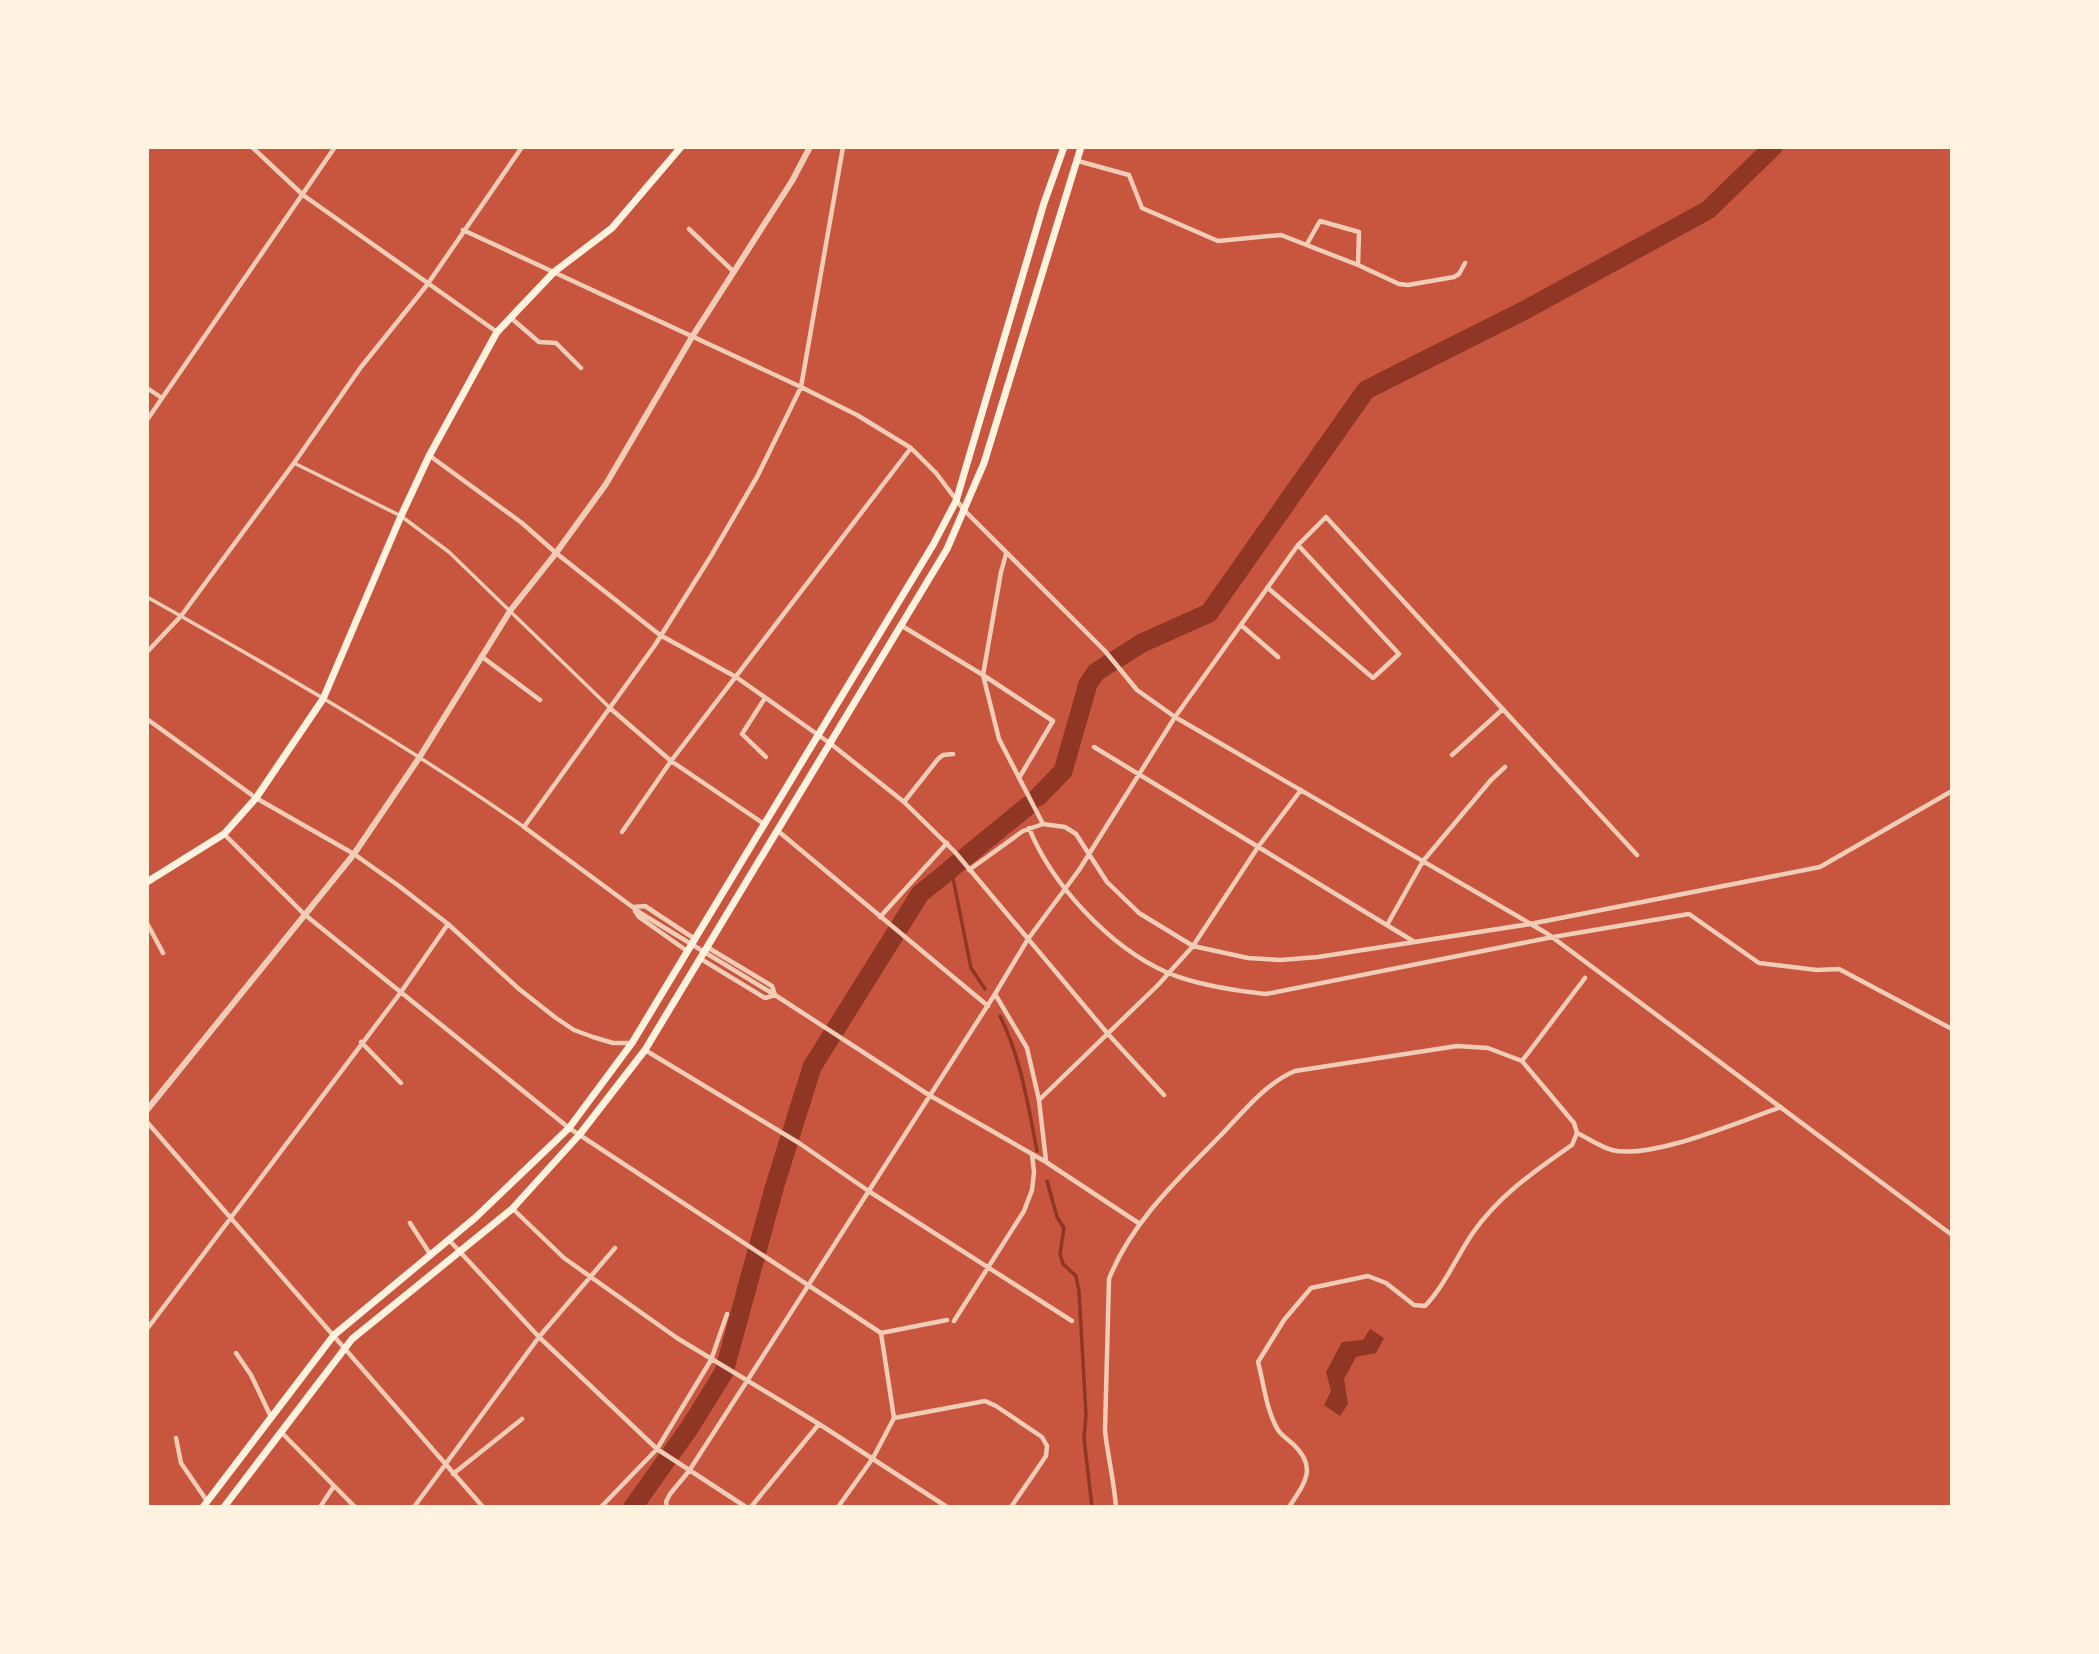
<svg xmlns="http://www.w3.org/2000/svg" width="2099" height="1654" viewBox="0 0 2099 1654" font-family="'Nunito Sans',sans-serif">
  <style>
    .water { fill: #8f3625 }
    .lines { fill: none; stroke-linecap: round; stroke-linejoin: round }
    .stream { stroke: #8f3625; stroke-width: 3.5 }
    .river { stroke: #8f3625; stroke-width: 19 }
    .pedestrian { stroke: #f1ccb7; stroke-width: 3.5 }
    .minor { stroke: #f1ccb7; stroke-width: 4.5 }
    .tertiary { stroke: #f1ccb7; stroke-width: 6 }
    .secondary { stroke: #fff3e0; stroke-width: 7 }
    .primary { stroke: #fff3e0; stroke-width: 7 }
  </style>
  <rect width="100%" height="100%" fill="#c8553d"/>
  <!-- water -->
  <path class="water" d="M 1370,1329 L 1384,1338 L 1376,1353 L 1356,1357 L 1344,1379 L 1348,1404 L 1340,1416 L 1324,1405 L 1331,1391 L 1326,1372 L 1342,1342 L 1363,1340 Z"/>
  <g class="lines">
    <!-- stream -->
    <path class="stream" d="M 951,868 L 971,968 L 985,989
      M 1000,1016 C 1021,1058 1028,1105 1037,1151
      M 1047,1181 L 1057,1217 L 1064,1228 L 1060,1254 L 1063,1264 L 1076,1276 L 1079,1291 L 1086,1415 L 1084,1438 L 1092,1507"/>
    <!-- river -->
    <path class="river" d="M 1038,797 L 1063,771 L 1088,684 L 1096,672 L 1142,643 L 1209,613 L 1366,390 L 1527,309 L 1708,210 L 1773,147
      M 633,1507 L 690,1427 L 724,1372 L 775,1185 L 812,1067 L 920,894 L 1029,805"/>
    <!-- pedestrian -->
    <path class="pedestrian" d="M 294,463 L 401,516 L 449,552 L 610,708
      M 147,597 C 275,669 404,743 524,827"/>
    <!-- minor -->
    <path class="minor" d="M 252,147 L 303,195 L 497,332
      M 843,147 L 801,387 L 757,477 L 711,556 L 655,645 L 524,827 L 642,914 L 775,995 L 929,1095 L 1046,1162 L 1140,1224
      M 1078,161 L 1129,175 L 1142,208 L 1218,241 L 1281,235 L 1358,265 L 1399,284 L 1408,285 L 1454,277 L 1459,274 L 1465,263
      M 689,229 L 734,272
      M 463,230 L 801,387 L 857,415 L 911,448 L 936,473 L 964,510 L 1105,651 L 1137,690 L 1175,717 L 1548,934 L 1952,1235
      M 1307,244 L 1320,221 L 1359,232 L 1358,265
      M 511,318 L 539,342 L 556,343 L 581,368
      M 147,388 L 162,398
      M 147,420 L 335,147
      M 430,456 L 522,523 L 556,553 L 660,635 L 736,677 L 831,744 L 904,802 L 955,852 L 1108,1034 L 1164,1095
      M 1006,554 L 1001,572 L 983,675 L 999,739 L 1043,824 L 1065,827 L 1076,834 L 1107,882 L 1139,913 L 1193,946 L 1248,958 L 1280,960 L 1318,957 L 1530,924 L 1820,867 L 1952,791
      M 1268,588 L 1373,678 L 1399,654 L 1298,545
      M 1241,625 L 1278,657
      M 902,626 L 983,675 L 1053,721 L 1019,778
      M 147,652 L 181,616 L 294,463 L 361,367 L 427,285 L 522,147
      M 481,656 L 540,700
      M 765,698 L 742,734 L 766,757
      M 611,709 L 671,761 L 764,824
      M 147,719 L 256,798 L 354,854 L 399,886 L 448,924 L 519,989 L 556,1018 L 574,1030 L 593,1037 L 613,1043 L 631,1043
      M 1094,747 L 1413,941
      M 1452,755 L 1503,709
      M 904,802 L 938,759 L 943,755 L 953,754
      M 1029,828 C 1052,885 1110,947 1166,972 C 1193,984 1237,991 1266,994 L 1553,937 L 1689,914 L 1759,963 L 1817,970 L 1839,969 L 1952,1029
      M 778,831 L 988,1006
      M 622,832 L 671,761 L 911,448
      M 224,834 L 304,914 L 569,1128 L 881,1333
      M 969,870 L 1023,831 L 1043,824
      M 634,907 L 645,906 L 695,939
      M 635,911 L 639,917 L 687,951
      M 880,917 L 947,843
      M 147,923 L 163,953
      M 1387,925 L 1423,861 L 1491,780 L 1505,767
      M 701,959 L 765,998 L 775,995 L 772,986 L 707,947
      M 995,994 L 1027,1048 L 1039,1100 L 1046,1161
      M 361,1042 L 401,1083
      M 645,1050 L 799,1143 L 870,1192 L 1072,1321
      M 1522,1061 L 1585,978
      M 1039,1100 L 1158,985 L 1193,946 L 1258,847 L 1301,790
      M 147,1122 L 483,1507
      M 1577,1133 C 1588,1138 1600,1147 1612,1150 C 1652,1160 1740,1121 1781,1107
      M 513,1209 L 564,1258 L 677,1338 L 819,1424 L 947,1507
      M 410,1223 L 430,1254
      M 449,1240 L 539,1337 L 657,1449 L 746,1507
      M 954,1321 L 1024,1211 L 1032,1190 L 1034,1172 L 1032,1155
      M 147,1329 L 401,992 L 448,924
      M 881,1333 L 947,1320
      M 236,1353 L 251,1375 L 271,1417
      M 894,1418 L 985,1401 L 996,1406 L 1042,1437 L 1047,1446 L 1046,1456 L 1011,1507
      M 281,1432 L 355,1507
      M 176,1438 L 181,1463 L 207,1501
      M 453,1474 L 522,1419
      M 320,1507 L 334,1486
      M 414,1507 L 539,1337 L 615,1248
      M 601,1507 L 657,1449 L 711,1360 L 727,1314
      M 667,1507 L 666,1502 L 670,1494 L 689,1471 L 747,1381 L 995,994 L 1028,939 L 1079,870 L 1175,717 L 1298,545 L 1326,517 L 1637,855
      M 751,1507 L 819,1424
      M 838,1507 L 873,1458 L 894,1418 L 881,1333
      M 1116,1507 C 1114,1481 1108,1457 1105,1431 L 1109,1279 C 1131,1222 1180,1177 1222,1134 C 1243,1112 1266,1083 1295,1071 L 1457,1046 L 1488,1048 L 1522,1061 L 1574,1123 L 1577,1133 L 1572,1145 C 1535,1171 1499,1195 1472,1234 C 1456,1258 1445,1285 1425,1306 L 1414,1305 L 1386,1283 L 1368,1276 L 1311,1288 L 1284,1320 L 1258,1362 C 1264,1384 1266,1410 1278,1430 C 1282,1436 1289,1440 1294,1445 C 1318,1468 1304,1484 1289,1507"/>
    <!-- tertiary -->
    <path class="tertiary" d="M 147,1110 L 354,854 L 419,758 L 510,611 L 556,553 L 606,484 L 692,337 L 792,181 L 810,147"/>
    <!-- secondary -->
    <path class="secondary" d="M 147,882 L 224,834 L 256,798 L 323,699 L 401,516 L 429,456 L 497,332 L 554,272 L 612,228 L 681,147"/>
    <!-- primary -->
    <path class="primary" d="M 203,1507 L 334,1335 L 475,1218 L 569,1128 L 632,1043 L 933,545 L 956,501 L 1044,203 L 1064,147
      M 224,1507 L 352,1339 L 512,1209 L 580,1134 L 645,1050 L 947,549 L 984,463 L 1081,147"/>
  </g>
  <!-- border -->
  <rect width="2099" height="1654" fill="none" stroke="#fff3e0" stroke-width="298"/>
</svg>
